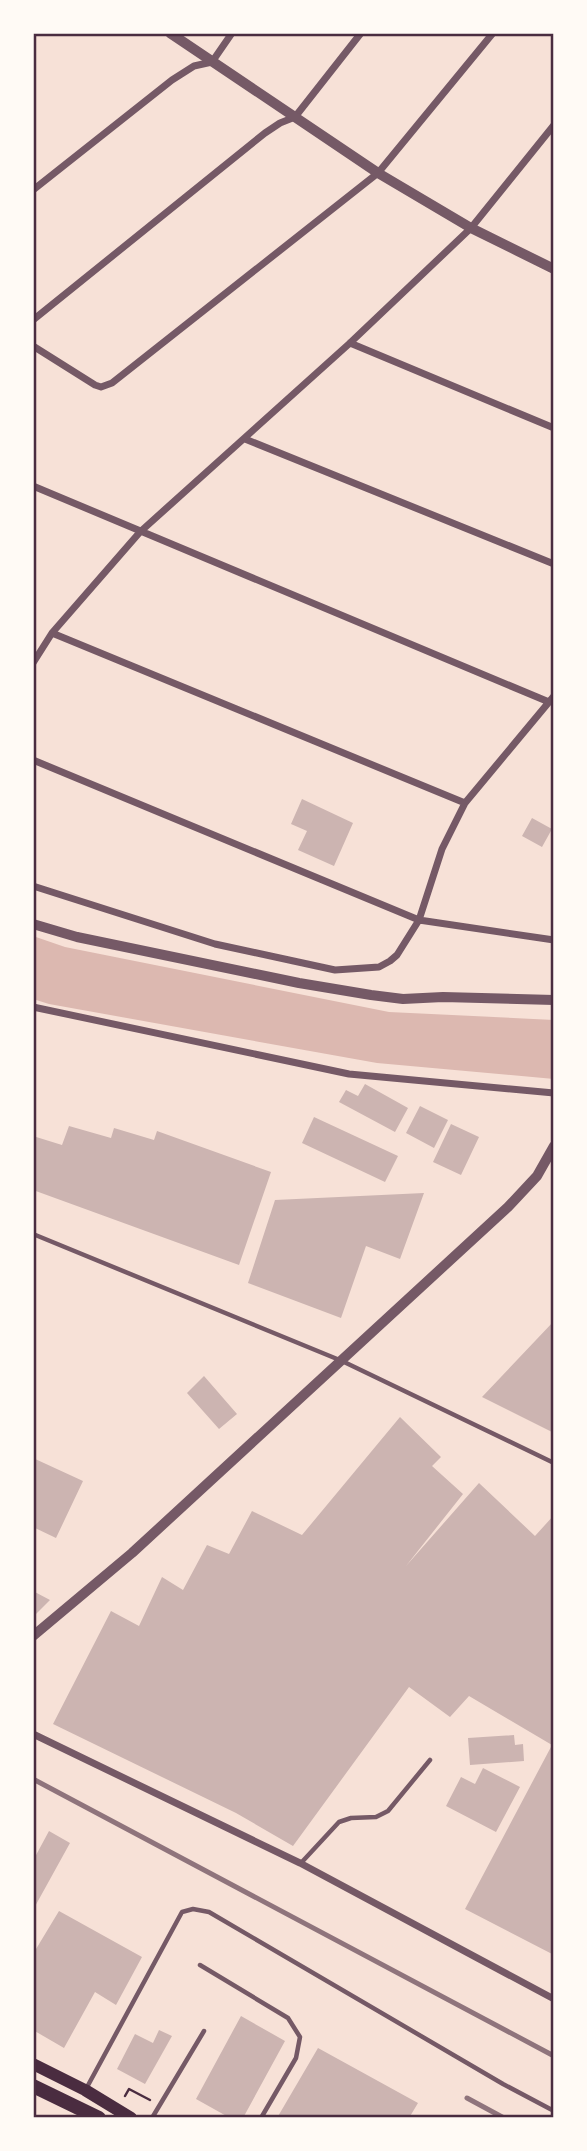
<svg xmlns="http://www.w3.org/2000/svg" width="587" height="2151" viewBox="0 0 587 2151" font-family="Figtree,sans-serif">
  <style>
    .water { fill: #dcb8b0 }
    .building { fill: #ccb4b1 }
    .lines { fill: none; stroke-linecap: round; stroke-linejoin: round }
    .path { stroke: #4a2c40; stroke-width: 2.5 }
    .service { stroke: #755966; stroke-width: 4.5 }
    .minor { stroke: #755966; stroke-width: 7 }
    .tertiary { stroke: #755966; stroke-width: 10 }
    .secondary { stroke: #4a2c40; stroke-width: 12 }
    .primary { stroke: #4a2c40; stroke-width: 14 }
    .rail { stroke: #8f747c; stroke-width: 5 }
    .neatline { fill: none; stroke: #4a2c40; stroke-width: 2.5 }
  </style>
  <rect width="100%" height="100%" fill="#f7e1d7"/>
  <!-- water -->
  <path class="water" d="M 33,936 L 65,947 L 389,1012 L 554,1020 L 554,1079 L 377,1063 L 49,1004 L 33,999 Z"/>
  <!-- building -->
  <path class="building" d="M 302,799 L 353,823 L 334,866 L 298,850 L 307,831 L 291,824 Z
    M 532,818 L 552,829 L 542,847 L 522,836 Z
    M 365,1084 L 408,1108 L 395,1132 L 339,1102 L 346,1090 L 358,1096 Z
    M 420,1106 L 448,1120 L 434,1148 L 406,1133 Z
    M 314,1117 L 398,1156 L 385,1182 L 302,1143 Z
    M 451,1124 L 479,1137 L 461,1175 L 433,1162 Z
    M 69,1126 L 111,1138 L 114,1128 L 154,1140 L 157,1131 L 271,1172 L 239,1265 L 33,1190 L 33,1136 L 62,1145 Z
    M 424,1193 L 400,1259 L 366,1246 L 341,1318 L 248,1283 L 275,1200 Z
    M 554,1321 L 554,1433 L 482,1397 Z
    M 204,1376 L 237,1414 L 219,1429 L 187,1393 Z
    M 400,1417 L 441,1457 L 432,1466 L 463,1494 L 406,1566 L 479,1483 L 535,1536 L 554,1515 L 554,1955 L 465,1909 L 552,1745 L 469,1696 L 450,1717 L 409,1687 L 293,1846 L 236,1813 L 53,1724 L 111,1611 L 139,1626 L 162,1577 L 183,1590 L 207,1545 L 229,1554 L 252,1511 L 302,1535 Z
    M 33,1458 L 83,1481 L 56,1538 L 33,1527 Z
    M 33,1591 L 50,1600 L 33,1617 Z
    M 514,1735 L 515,1745 L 523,1744 L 524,1761 L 470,1765 L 468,1738 Z
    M 483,1768 L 520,1787 L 496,1832 L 446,1806 L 461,1777 L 475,1784 Z
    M 49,1831 L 70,1843 L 33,1910 L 33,1856 L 35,1857 Z
    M 59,1911 L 142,1957 L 116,2005 L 95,1992 L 64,2048 L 33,2030 L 33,1954 Z
    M 241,2016 L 285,2041 L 243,2118 L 230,2118 L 196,2099 Z
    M 159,2030 L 172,2036 L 145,2084 L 117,2069 L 135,2034 L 153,2043 Z
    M 318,2048 L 418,2103 L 409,2118 L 277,2118 Z"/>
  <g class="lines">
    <!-- path -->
    <path class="path" d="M 125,2096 L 129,2089 L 150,2100"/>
    <!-- service -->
    <path class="service" d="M 33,1234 L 342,1361 L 554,1463
      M 301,1863 L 339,1822 L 351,1818 L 376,1817 L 388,1811 L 430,1760
      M 200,1965 L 288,2018 L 300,2037 L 296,2058 L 261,2118
      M 86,2089 L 182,1912 L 193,1909 L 209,1912 L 503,2084 L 554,2111
      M 152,2118 L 204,2031"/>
    <!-- minor -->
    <path class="minor" d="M 33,190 L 172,80 L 194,66 L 212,62 L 232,33
      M 33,320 L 265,133 L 280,123 L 295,117 L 361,33
      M 350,343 L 554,428
      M 33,346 L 95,385 L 101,387 L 112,383 L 378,173 L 493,33
      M 245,439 L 554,564
      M 33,486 L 549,702
      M 52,633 L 465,803
      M 33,663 L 52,633 L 140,532 L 350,343 L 471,228 L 554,125
      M 33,760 L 419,920 L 554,940
      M 33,886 L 215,944 L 335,970 L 379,967 L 390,961 L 397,955 L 419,920 L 442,849 L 465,803 L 554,696
      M 33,1007 L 349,1074 L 554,1093
      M 33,1734 L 300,1863 L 554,1999"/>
    <!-- tertiary -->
    <path class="tertiary" d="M 170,33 L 378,173 L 471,228 L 554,269
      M 33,924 L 77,937 L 299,983 L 371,995 L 403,999 L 443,997 L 554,1000
      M 33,1636 L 132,1553 L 508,1207 L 537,1176 L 554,1146"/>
    <!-- secondary -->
    <path class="secondary" d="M 33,2064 L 85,2090 L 131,2118"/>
    <!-- primary -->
    <path class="primary" d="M 33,2086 L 99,2118"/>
    <!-- rail -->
    <path class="rail" d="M 33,1779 L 554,2056
      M 467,2098 L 504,2118"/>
  </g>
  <!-- border -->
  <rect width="587" height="2151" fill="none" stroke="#fffaf5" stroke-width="70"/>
  <rect x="35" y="35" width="517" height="2081" class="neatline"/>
</svg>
